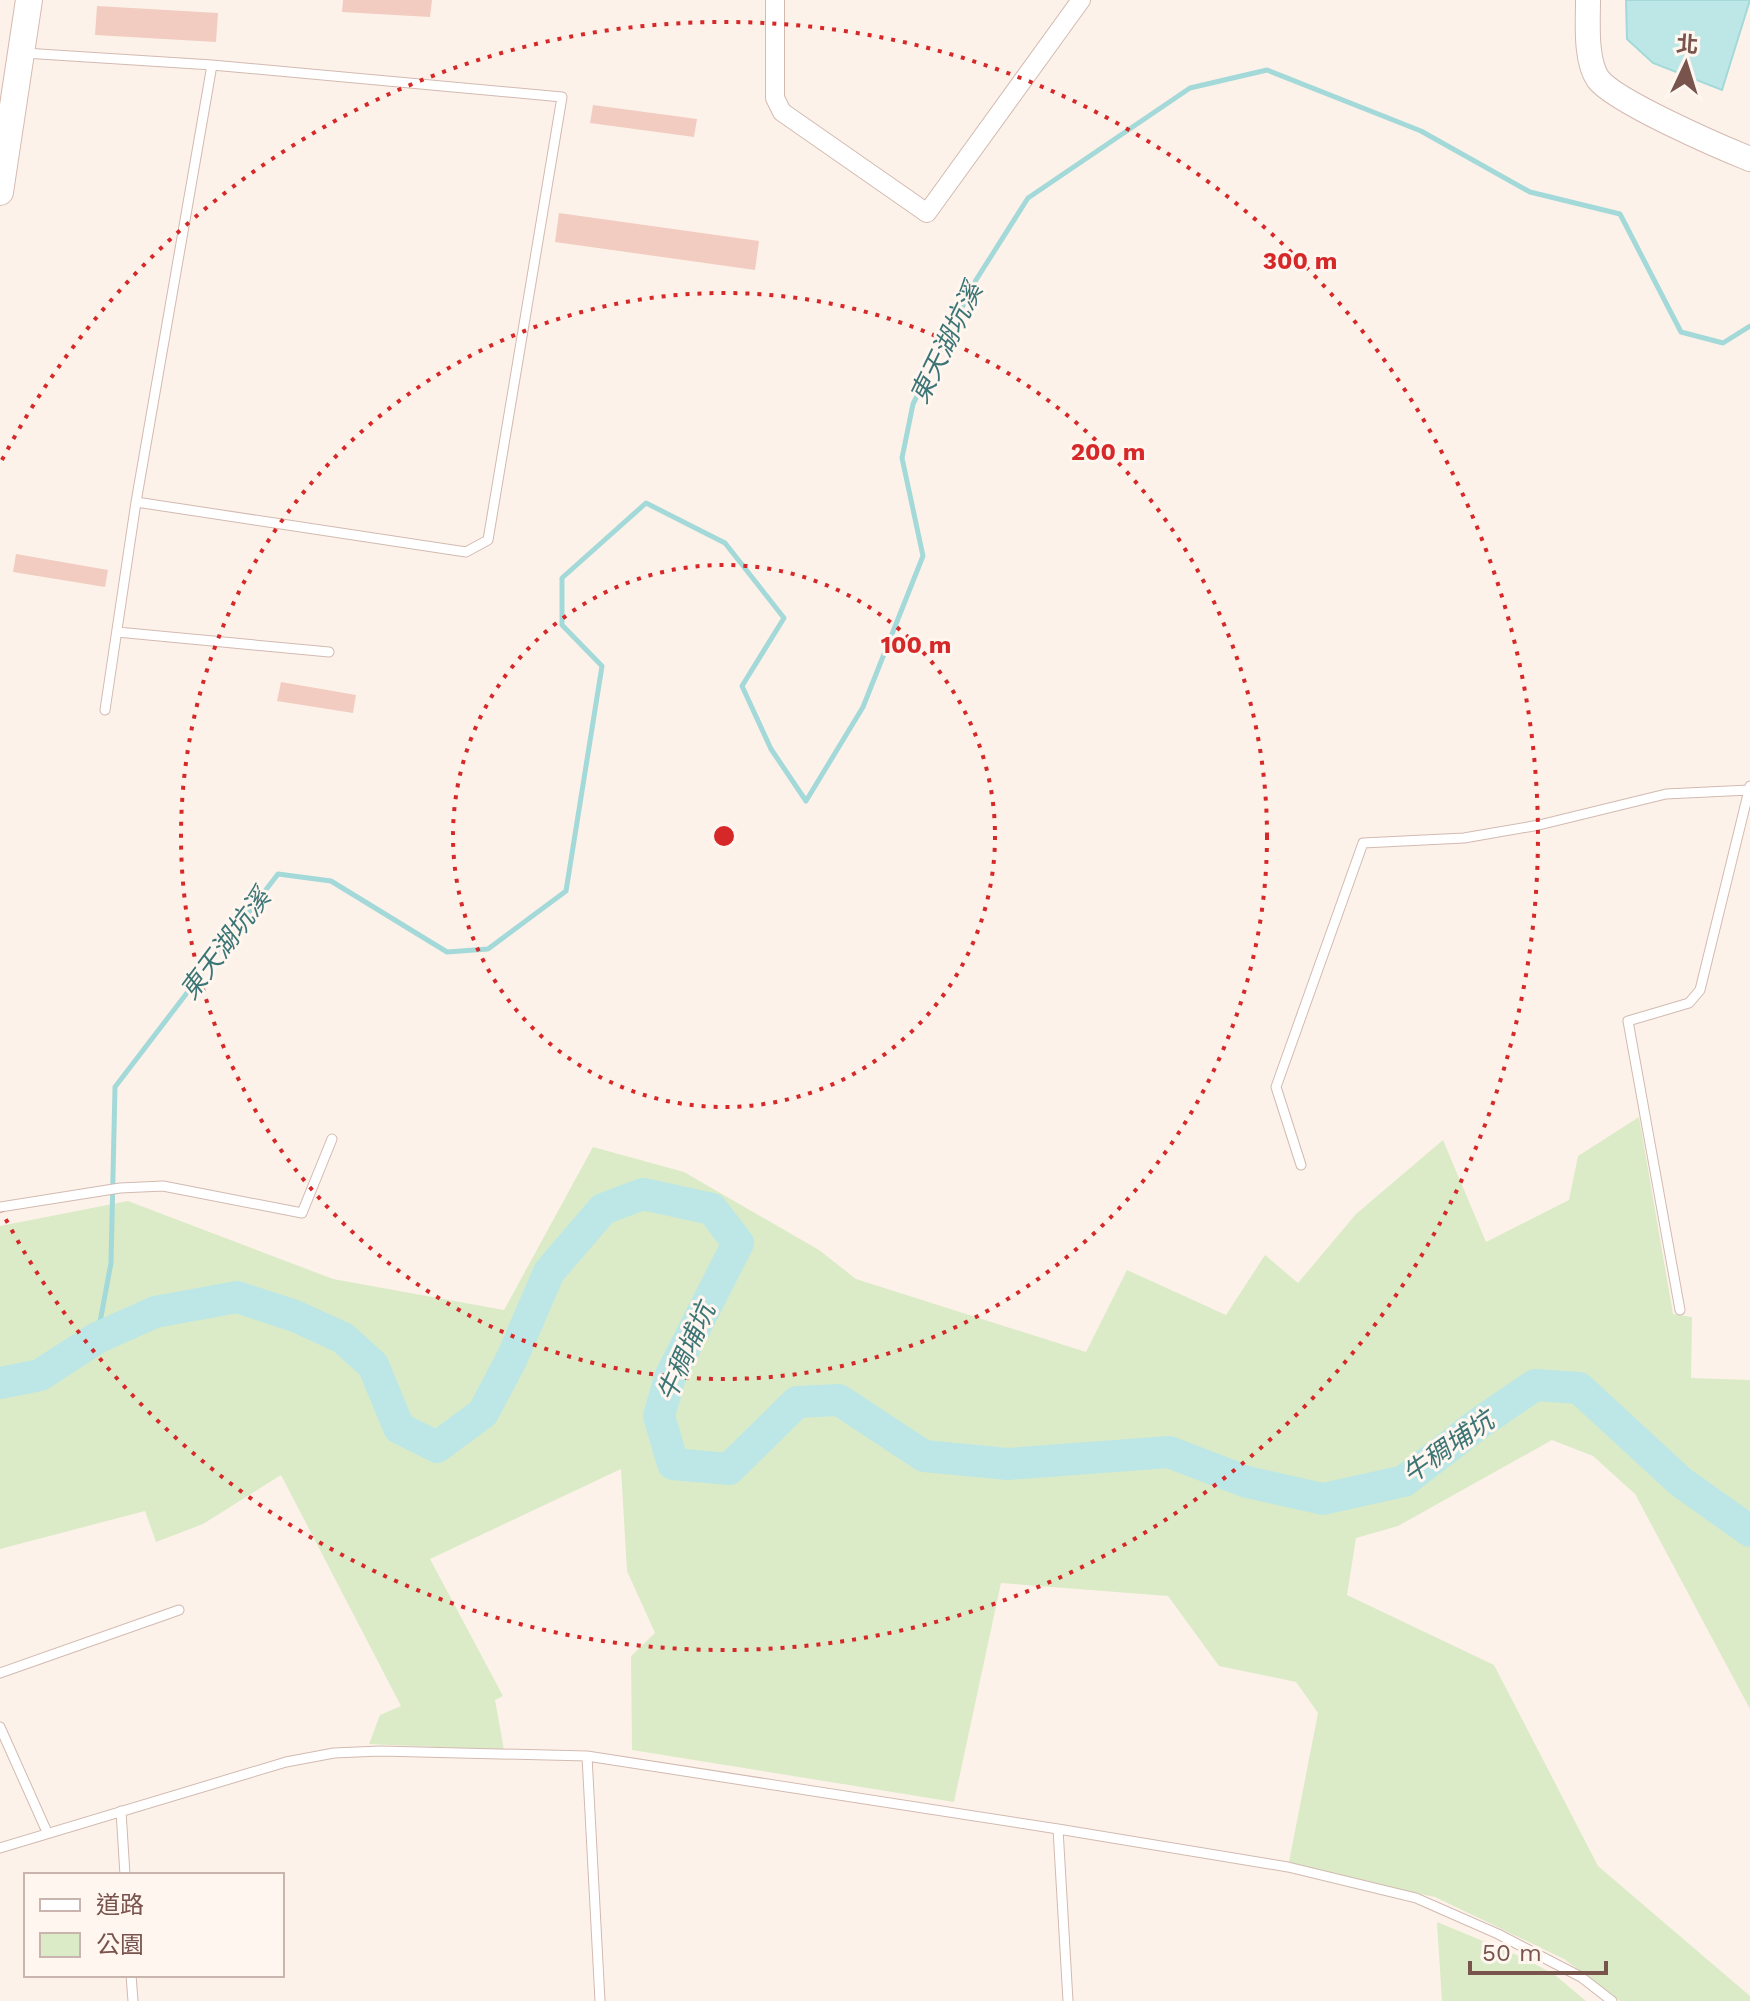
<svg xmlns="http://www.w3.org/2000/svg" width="1750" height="2001" viewBox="0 0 1750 2001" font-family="'Work Sans','Noto Sans TC',sans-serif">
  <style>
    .green { fill: #dbebc7 }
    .water { fill: #bde7e6; stroke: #a3d9d8; stroke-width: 2 }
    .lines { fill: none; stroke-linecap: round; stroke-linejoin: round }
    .stream { stroke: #a3d9d8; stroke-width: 5 }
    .river { stroke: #bde7e6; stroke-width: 32 }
    .building { fill: #f2ccc0 }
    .service-casing { stroke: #d2bab1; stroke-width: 11 }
    .minor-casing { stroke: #d2bab1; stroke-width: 20 }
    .tertiary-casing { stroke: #d2bab1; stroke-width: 26 }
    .secondary-casing { stroke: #d5b9ae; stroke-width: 28 }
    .service { stroke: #fff; stroke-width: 9 }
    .minor { stroke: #fff; stroke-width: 18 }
    .tertiary { stroke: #fff; stroke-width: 24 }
    .secondary { stroke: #fff; stroke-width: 26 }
    .ring { fill: none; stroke: #d62828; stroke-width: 4; stroke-dasharray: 4 8 }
    .labels { text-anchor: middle; stroke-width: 6; stroke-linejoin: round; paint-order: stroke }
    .water-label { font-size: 26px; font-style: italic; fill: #3c7575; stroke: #fff6f0 }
    .centre { fill: #d62828; stroke: #fff6f0; stroke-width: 4 }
    .ring-label { font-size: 24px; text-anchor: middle; font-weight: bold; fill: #d62828; stroke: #fff6f0; stroke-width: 6; stroke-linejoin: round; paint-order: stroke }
  </style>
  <rect width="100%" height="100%" fill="#fdf2e9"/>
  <!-- green -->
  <path class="green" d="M 1639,1117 L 1673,1314 L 1692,1317 L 1691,1378 L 1750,1380 L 1750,1709 L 1635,1494 L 1593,1456 L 1552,1440 L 1398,1526 L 1356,1538 L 1347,1595 L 1494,1665 L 1598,1866 L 1750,1996 L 1750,2001 L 1620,2001 L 1564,1959 L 1435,1897 L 1288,1867 L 1318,1713 L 1296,1682 L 1219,1666 L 1168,1596 L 1001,1583 L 954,1802 L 632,1750 L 631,1656 L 655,1633 L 627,1571 L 621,1469 L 430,1559 L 503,1696 L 495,1700 L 504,1750 L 369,1744 L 380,1715 L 401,1706 L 281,1475 L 203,1524 L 156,1542 L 145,1511 L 0,1549 L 0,1226 L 128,1201 L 333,1279 L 504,1310 L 593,1147 L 684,1172 L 819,1250 L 856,1279 L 1086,1352 L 1127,1270 L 1226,1315 L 1265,1255 L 1298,1283 L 1356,1214 L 1443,1140 L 1486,1242 L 1569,1200 L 1578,1156 Z
    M 1437,1922 L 1524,1958 L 1555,1975 L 1586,2001 L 1442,2001 Z"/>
  <!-- water -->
  <path class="water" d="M 1626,0 L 1750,0 L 1722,90 L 1653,63 L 1627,39 Z"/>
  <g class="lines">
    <!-- stream -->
    <path class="stream" d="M 97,1338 L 111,1263 L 115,1087 L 278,874 L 331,881 L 447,952 L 488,949 L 566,891 L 602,666 L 562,625 L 562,578 L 646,503 L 725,543 L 784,618 L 742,686 L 771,749 L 806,801 L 863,707 L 923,556 L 902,458 L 913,404 L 976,280 L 1028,198 L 1190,88 L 1267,70 L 1421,131 L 1530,192 L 1620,214 L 1681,332 L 1723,343 L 1750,326"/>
    <!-- river -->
    <path class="river" d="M 0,1383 L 40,1375 L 97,1338 L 155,1312 L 237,1297 L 295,1316 L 343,1338 L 373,1365 L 399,1428 L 437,1447 L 483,1413 L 512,1358 L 549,1272 L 603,1209 L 643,1194 L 712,1209 L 738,1243 L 670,1377 L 659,1416 L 673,1464 L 729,1469 L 797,1402 L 839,1400 L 924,1456 L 1008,1464 L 1169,1452 L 1247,1482 L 1323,1499 L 1404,1481 L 1478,1424 L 1535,1385 L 1579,1388 L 1681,1482 L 1750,1531"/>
  </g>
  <!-- building -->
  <path class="building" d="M 343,0 L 432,0 L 430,17 L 342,12 Z
    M 97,6 L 218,13 L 216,42 L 95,35 Z
    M 593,105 L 697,119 L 694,137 L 590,123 Z
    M 559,213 L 759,241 L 755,270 L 555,242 Z
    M 16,554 L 108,570 L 105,587 L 13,572 Z
    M 281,682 L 356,695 L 353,713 L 277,701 Z"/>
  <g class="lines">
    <!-- service casing -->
    <g class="service-casing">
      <path id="service" d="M 24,53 L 212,65 L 562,97 L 488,540 L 466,552 L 136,502 L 212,65
        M 117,632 L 329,652
        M 105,710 L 136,502
        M 1301,1165 L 1276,1087 L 1363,843 L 1464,838 L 1539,825 L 1666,794 L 1749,790
        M 0,1207 L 120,1188 L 163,1186 L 302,1213 L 332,1139
        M 1680,1310 L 1628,1021 L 1689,1003 L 1700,990 L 1750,786
        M 0,1673 L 179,1610
        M 0,1727 L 47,1832
        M 587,1756 L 600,2001
        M 121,1811 L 125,1875
        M 1058,1829 L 1068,2001
        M 0,1848 L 286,1762 L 334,1753 L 380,1751 L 587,1756 L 1058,1829 L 1288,1867 L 1416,1898 L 1498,1934 L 1581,1977 L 1612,2001
        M 131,1975 L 133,2001"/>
    </g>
    <!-- minor casing -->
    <g class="minor-casing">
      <path id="minor" d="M 775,0 L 775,98 L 782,112 L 927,213 L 1081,0"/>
    </g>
    <!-- tertiary casing -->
    <g class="tertiary-casing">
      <path id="tertiary" d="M 1588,0 C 1588,22 1585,60 1598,79 C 1614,101 1720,147 1750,159"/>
    </g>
    <!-- secondary casing -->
    <g class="secondary-casing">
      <path id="secondary" d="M 0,192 L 29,0"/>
    </g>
    <!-- service -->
    <use href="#service" class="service"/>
    <!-- minor -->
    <use href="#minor" class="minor"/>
    <!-- tertiary -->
    <use href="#tertiary" class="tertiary"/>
    <!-- secondary -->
    <use href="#secondary" class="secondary"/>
  </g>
  <!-- distance rings -->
  <g class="ring">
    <circle cx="724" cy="836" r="271"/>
    <circle cx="724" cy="836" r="543"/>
    <path d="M2 460A814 814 0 1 1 2 1212"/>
  </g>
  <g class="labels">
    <!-- water labels -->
    <g class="water-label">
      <text transform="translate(946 343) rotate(-64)" y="9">東天湖坑溪</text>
      <text transform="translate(225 944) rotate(-53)" y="9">東天湖坑溪</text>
      <text transform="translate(686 1352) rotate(-66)" y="9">牛稠埔坑</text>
      <text transform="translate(1448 1447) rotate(-35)" y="9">牛稠埔坑</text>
    </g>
  </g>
  <circle cx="724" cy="836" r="12" class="centre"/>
  <g class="ring-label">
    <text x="1300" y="269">300 m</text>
    <text x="1108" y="460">200 m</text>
    <text x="916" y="653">100 m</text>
  </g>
  <!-- legend -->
  <rect x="24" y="1873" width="260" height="104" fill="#fff6f0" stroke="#c9b5ae" stroke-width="2"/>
  <rect x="40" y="1899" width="40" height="12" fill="#ffffff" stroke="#c9b5ae" stroke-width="2"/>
  <text x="96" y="1913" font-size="24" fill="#78544c">道路</text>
  <rect x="40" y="1933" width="40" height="24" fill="#dbebc7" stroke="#c9b5ae" stroke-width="2"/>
  <text x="96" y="1953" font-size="24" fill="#78544c">公園</text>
  <!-- north arrow -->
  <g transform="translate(1686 64) rotate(4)" stroke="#fff6f0" stroke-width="6" paint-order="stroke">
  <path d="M0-6L14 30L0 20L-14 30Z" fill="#78544c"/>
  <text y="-12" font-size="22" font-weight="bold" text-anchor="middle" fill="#78544c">北</text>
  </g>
  <!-- scale -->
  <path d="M1470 1961v12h136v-12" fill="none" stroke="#78544c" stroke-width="4"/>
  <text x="1482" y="1961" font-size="24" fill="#78544c" stroke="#fff6f0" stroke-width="6" paint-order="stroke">50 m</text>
</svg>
